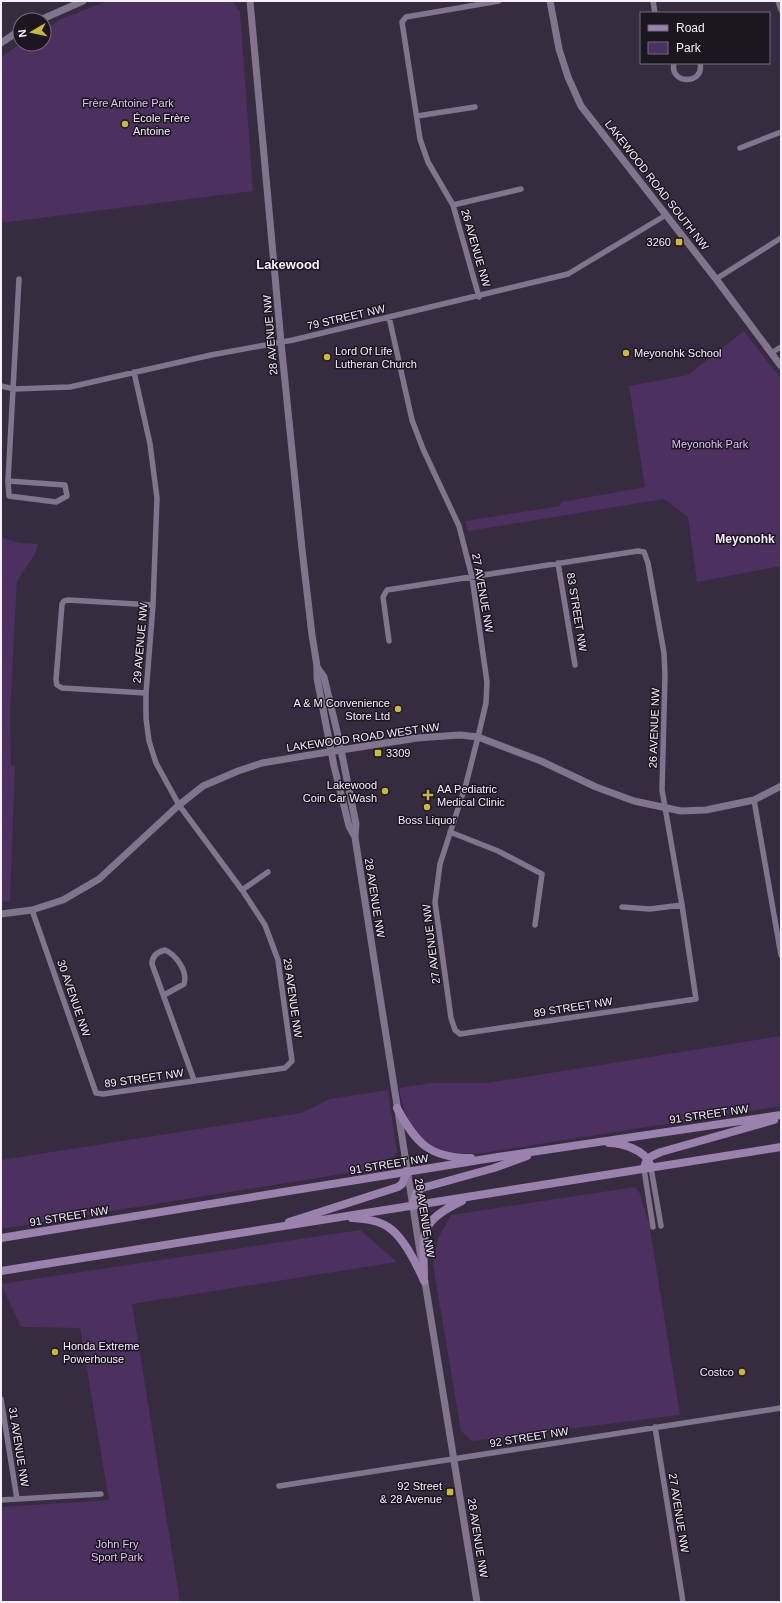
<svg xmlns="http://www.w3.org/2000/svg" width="782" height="1603" viewBox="0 0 782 1603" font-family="Helvetica,sans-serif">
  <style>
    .green { fill: #4c305f }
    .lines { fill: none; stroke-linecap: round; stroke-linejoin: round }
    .minor { stroke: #81748c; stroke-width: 5.5 }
    .tertiary { stroke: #81748c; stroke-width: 7 }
    .secondary { stroke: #9b82ae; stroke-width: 8 }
    .poi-dot { fill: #ccb938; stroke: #1c1620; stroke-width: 1.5 }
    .labels { text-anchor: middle; stroke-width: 3; stroke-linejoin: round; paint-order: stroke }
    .park-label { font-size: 11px; fill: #dfc1f6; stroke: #1c1620 }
    .poi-label { font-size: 11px; fill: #f6eefc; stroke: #1c1620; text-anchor: start }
    .street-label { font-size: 11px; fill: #f6eefc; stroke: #1c1620 }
    .neighbourhood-label { font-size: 12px; font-weight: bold; fill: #f6eefc; stroke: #1c1620 }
    .quarter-label { font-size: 13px; font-weight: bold; fill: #f6eefc; stroke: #1c1620 }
  </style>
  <rect width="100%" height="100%" fill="#372b40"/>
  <!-- green -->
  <path class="green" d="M 108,1 L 233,1 L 240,12 L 253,191 L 1,223 L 1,57 L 20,44 L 44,44 L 44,30 L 63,18 Z
    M 744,331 L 781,379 L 781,566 L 697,582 L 688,517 L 664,499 L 468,531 L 465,521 L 560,506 L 562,502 L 645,487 L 629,386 L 688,375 Z
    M 1,537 L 19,543 L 38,544 L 35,554 L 17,581 L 10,712 L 11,765 L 15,766 L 10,901 L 1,902 Z
    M 781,1036 L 781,1106 L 483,1153 C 431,1157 408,1139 399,1088 L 432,1083 L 487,1083 Z
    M 388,1090 L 397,1152 L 391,1161 L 379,1168 L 1,1229 L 1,1160 L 301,1113 L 330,1099 Z
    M 635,1187 L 640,1194 L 649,1223 L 680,1415 L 472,1441 L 461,1431 L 433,1265 L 438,1238 L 451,1215 Z
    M 360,1230 L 397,1262 L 132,1304 L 180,1602 L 1,1602 L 1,1507 L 109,1500 L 80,1328 L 21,1327 L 1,1284 Z"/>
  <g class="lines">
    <!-- minor -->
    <path class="minor" d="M 653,1 L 655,13
      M 778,1 L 781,10
      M 674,63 C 669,85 705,85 700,63
      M 417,116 L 475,107
      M 740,148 L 781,132
      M 453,205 L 521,189
      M 716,279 L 781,238
      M 479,297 L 453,205 L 428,162 L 420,139 L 402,22 L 406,17 L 499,1
      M 771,353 L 781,347
      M 1,386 L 14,389 L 70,387 L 211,355 L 293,340 L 568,274 L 666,215
      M 8,481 L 65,485 L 67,496 L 56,502 L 9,496 L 8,481 L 19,279
      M 558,563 L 575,665
      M 389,641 L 383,597 L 387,590 L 638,551 L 644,552 L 648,563 L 664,653 L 665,675 L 662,790 L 682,905 L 696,999 L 460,1034 L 455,1030 L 451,1018 L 435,902 L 440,864 L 466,784 L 478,737 L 486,703 L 487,682 L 472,577 L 459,526 L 423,449 L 412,420 L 389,317
      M 146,693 L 62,688 L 57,685 L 56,680 L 62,604 L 64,601 L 68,600 L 153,605
      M 754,800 L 781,955
      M 450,832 L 498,851 L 542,874 L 535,925
      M 242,890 L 268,872
      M 622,907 L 650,909 L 682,905
      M 32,910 L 96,1093 L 103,1094 L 285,1068 L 292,1061 L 278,960 L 265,925 L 242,890 L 179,805 L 156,763 L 149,741 L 146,718 L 146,693 L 153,605 L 157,498 L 150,444 L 134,372
      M 164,995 L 184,984 C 188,971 176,955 165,950 C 157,952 152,956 152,964 L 194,1080
      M 651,1168 L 661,1226
      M 644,1169 L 653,1227
      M 1,1399 L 17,1499
      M 655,1427 L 683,1602
      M 279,1486 L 781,1408
      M 1,1500 L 101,1494"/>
    <!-- tertiary -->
    <path class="tertiary" d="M 250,1 L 281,342 L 302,549 L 312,635 L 317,666 L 317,678 L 334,766 L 349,826 L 355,837 L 356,844 L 421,1258
      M 550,1 L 559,49 L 568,77 L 581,106 L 716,279 L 781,366
      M 40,20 L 83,1
      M 1,43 L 20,30
      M 317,667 L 324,677 L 339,740 L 356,824 L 355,837
      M 1,914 L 32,910 L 63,900 L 99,879 L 179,805 L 203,786 L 238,771 L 262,763 L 322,753 L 417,738 L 460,735 L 478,737 L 541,761 L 596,787 L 634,801 L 681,811 L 706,810 L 754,800 L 781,786
      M 424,1276 L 477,1602"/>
    <!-- secondary -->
    <path class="secondary" d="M 397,1108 C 416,1143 429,1158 471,1158
      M 609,1143 C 622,1143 645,1150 650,1164
      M 644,1169 C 646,1157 650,1157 661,1152 L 774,1120
      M 412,1206 L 416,1193 L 422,1188 L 494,1168 L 527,1156
      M 352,1218 C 364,1219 378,1220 388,1227 C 404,1237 417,1265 424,1281
      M 289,1222 L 398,1187 L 402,1184 L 407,1172
      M 1,1238 L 498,1157 L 781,1115
      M 1,1271 L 781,1147
      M 424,1276 C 423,1232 419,1221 462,1201"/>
  </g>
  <!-- markers -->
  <g class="poi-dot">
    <circle cx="125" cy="124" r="4"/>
    <rect x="675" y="238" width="8" height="8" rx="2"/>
    <circle cx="626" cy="353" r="4"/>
    <circle cx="327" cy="357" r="4"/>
    <circle cx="398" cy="709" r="4"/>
    <rect x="374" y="749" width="8" height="8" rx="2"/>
    <circle cx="385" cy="791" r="4"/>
    <path d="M426 789h4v4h4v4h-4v4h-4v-4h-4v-4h4z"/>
    <circle cx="427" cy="807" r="4"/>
    <circle cx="55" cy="1352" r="4"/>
    <circle cx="742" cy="1372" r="4"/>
    <rect x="446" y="1488" width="8" height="8" rx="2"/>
  </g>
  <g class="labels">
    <!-- park labels -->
    <g class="park-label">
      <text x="128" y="107">Frère Antoine Park</text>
      <text x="710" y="448">Meyonohk Park</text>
      <text x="117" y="1548">John Fry<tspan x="117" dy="13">Sport Park</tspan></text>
    </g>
    <!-- poi labels -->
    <g class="poi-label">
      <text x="133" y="122">École Frère<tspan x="133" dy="13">Antoine</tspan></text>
      <text x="671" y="246" text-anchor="end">3260</text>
      <text x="335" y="355">Lord Of Life<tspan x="335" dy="13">Lutheran Church</tspan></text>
      <text x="634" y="357">Meyonohk School</text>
      <text x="390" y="707" text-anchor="end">A &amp; M Convenience<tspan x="390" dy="13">Store Ltd</tspan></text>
      <text x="386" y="757">3309</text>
      <text x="377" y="789" text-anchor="end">Lakewood<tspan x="377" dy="13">Coin Car Wash</tspan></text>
      <text x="437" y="793">AA Pediatric<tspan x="437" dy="13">Medical Clinic</tspan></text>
      <text x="427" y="824" text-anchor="middle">Boss Liquor</text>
      <text x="63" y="1350">Honda Extreme<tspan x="63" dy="13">Powerhouse</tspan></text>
      <text x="734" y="1376" text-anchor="end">Costco</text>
      <text x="442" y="1490" text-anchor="end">92 Street<tspan x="442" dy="13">&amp; 28 Avenue</tspan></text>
    </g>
    <!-- street labels -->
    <g class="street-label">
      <text transform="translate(657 185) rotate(52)" y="4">LAKEWOOD ROAD SOUTH NW</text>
      <text transform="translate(476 248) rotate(74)" y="4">26 AVENUE NW</text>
      <text transform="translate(346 317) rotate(-13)" y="4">79 STREET NW</text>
      <text transform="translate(270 335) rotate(-95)" y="4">28 AVENUE NW</text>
      <text transform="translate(483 593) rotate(80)" y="4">27 AVENUE NW</text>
      <text transform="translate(577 612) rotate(81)" y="4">83 STREET NW</text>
      <text transform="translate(140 643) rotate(-85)" y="4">29 AVENUE NW</text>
      <text transform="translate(654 728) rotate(-88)" y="4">26 AVENUE NW</text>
      <text transform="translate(363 737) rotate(-8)" y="4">LAKEWOOD ROAD WEST NW</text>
      <text transform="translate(375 898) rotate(81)" y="4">28 AVENUE NW</text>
      <text transform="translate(431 944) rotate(-97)" y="4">27 AVENUE NW</text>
      <text transform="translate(74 998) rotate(71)" y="4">30 AVENUE NW</text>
      <text transform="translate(293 998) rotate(82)" y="4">29 AVENUE NW</text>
      <text transform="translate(573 1007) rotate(-9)" y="4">89 STREET NW</text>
      <text transform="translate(144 1078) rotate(-8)" y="4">89 STREET NW</text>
      <text transform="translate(709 1114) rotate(-8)" y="4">91 STREET NW</text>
      <text transform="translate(389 1164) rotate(-9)" y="4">91 STREET NW</text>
      <text transform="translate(69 1216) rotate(-9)" y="4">91 STREET NW</text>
      <text transform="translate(425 1218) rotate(81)" y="4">28 AVENUE NW</text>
      <text transform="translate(529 1437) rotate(-9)" y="4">92 STREET NW</text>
      <text transform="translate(19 1447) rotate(81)" y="4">31 AVENUE NW</text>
      <text transform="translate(679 1513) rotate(81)" y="4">27 AVENUE NW</text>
      <text transform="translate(478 1538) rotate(81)" y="4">28 AVENUE NW</text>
    </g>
    <!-- neighbourhood labels -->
    <g class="neighbourhood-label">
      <text x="745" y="543">Meyonohk</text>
    </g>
    <!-- quarter labels -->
    <g class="quarter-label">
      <text x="288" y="269">Lakewood</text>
    </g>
  </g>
  <!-- border -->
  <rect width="782" height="1603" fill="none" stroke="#f6eefc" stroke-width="4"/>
  <!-- legend -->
  <rect x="640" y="12" width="130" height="52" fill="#1c1620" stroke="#736c78"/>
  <rect x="648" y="25" width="20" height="6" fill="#9b82ae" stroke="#736c78"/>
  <text x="676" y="32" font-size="12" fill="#f6eefc">Road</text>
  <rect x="648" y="42" width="20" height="12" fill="#4c305f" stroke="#736c78"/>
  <text x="676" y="52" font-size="12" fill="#f6eefc">Park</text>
  <!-- north arrow -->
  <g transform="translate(32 32) rotate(261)"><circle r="19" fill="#1c1620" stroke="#736c78"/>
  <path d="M0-3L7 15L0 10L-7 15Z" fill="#ccb938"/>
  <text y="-6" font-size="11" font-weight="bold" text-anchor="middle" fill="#f6eefc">N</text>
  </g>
</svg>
